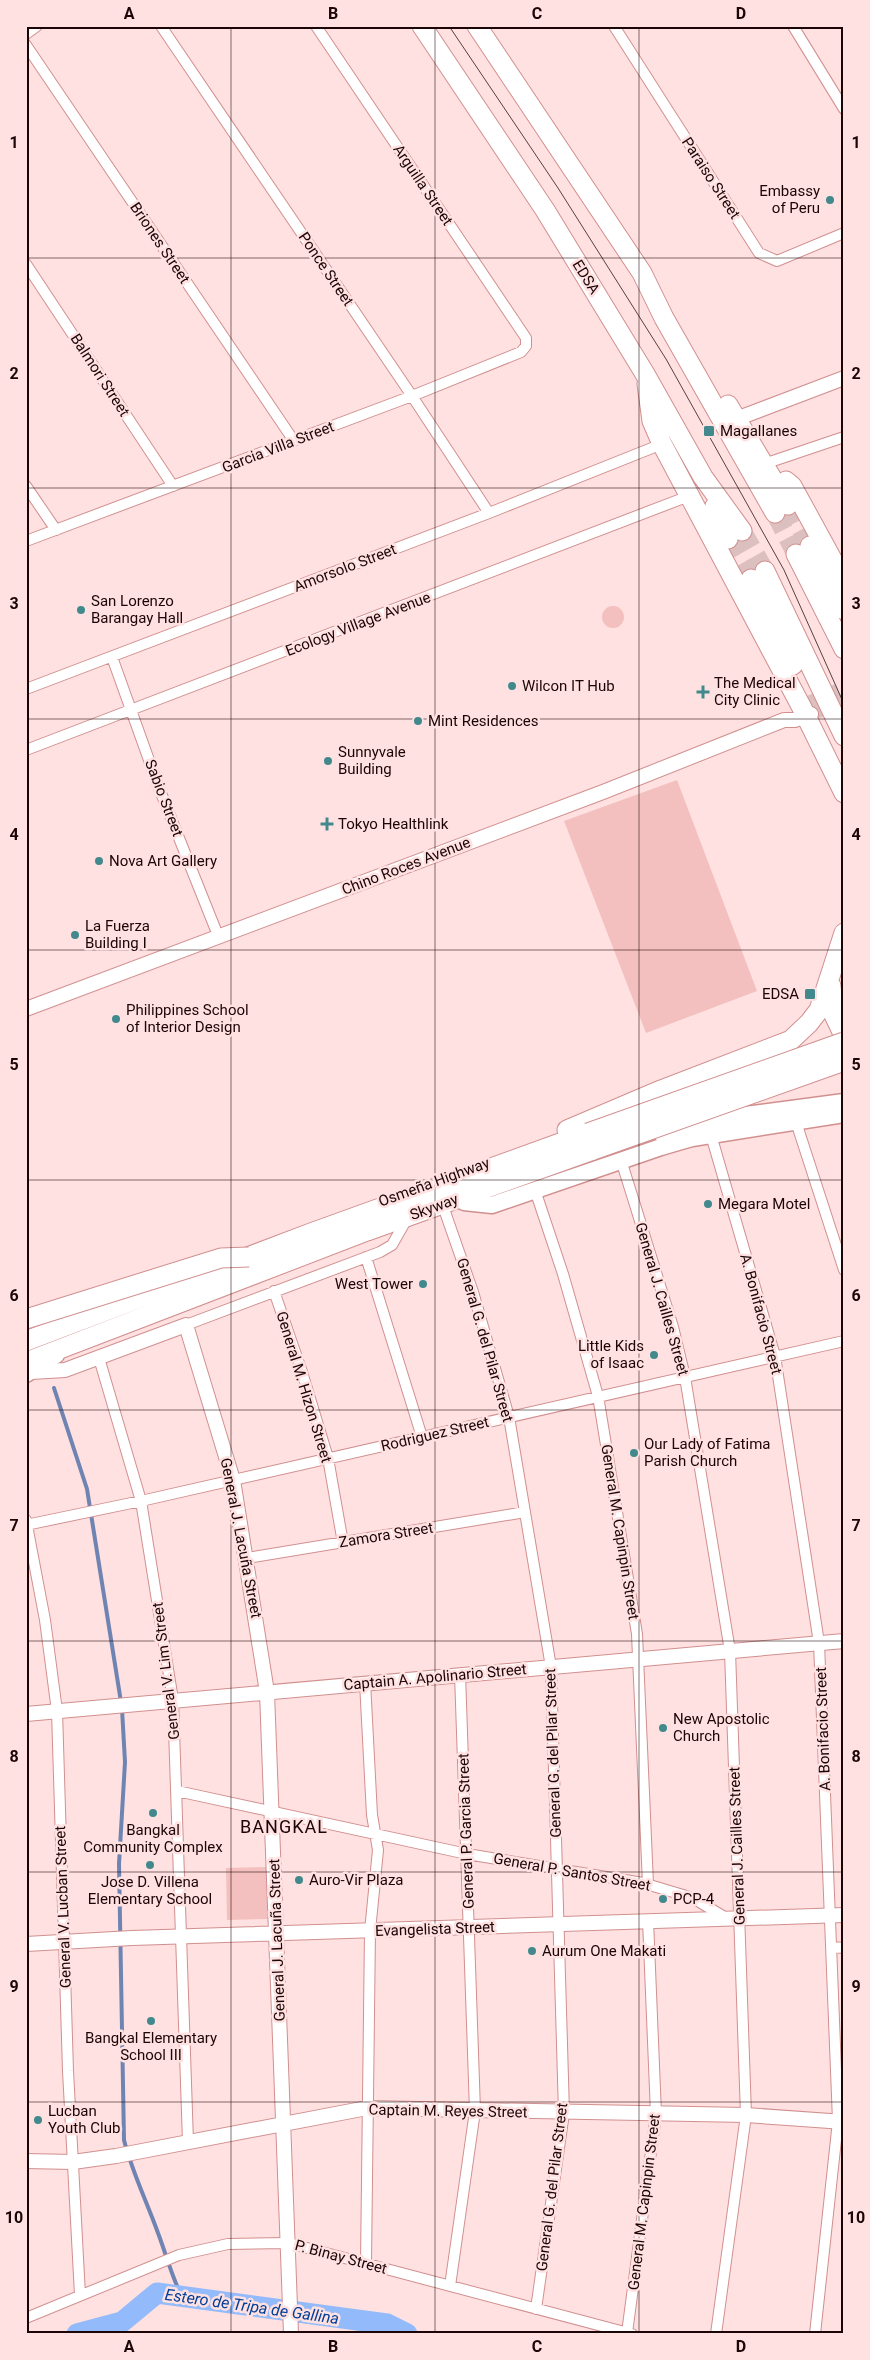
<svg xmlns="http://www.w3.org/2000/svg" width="870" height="2360" viewBox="0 0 870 2360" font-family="Roboto,sans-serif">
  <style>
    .green { fill: #f3c0bf }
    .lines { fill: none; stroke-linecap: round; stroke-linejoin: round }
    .stream { stroke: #6f84b2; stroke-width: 4 }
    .river { stroke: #93bafb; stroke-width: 21 }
    .secondary-tunnel { stroke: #dcc0bf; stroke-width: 14; stroke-dasharray: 14 7; stroke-linecap: butt }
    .highway-tunnel { stroke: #dcc0bf; stroke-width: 19; stroke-dasharray: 19 9; stroke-linecap: butt }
    .street-casing { stroke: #d28f8f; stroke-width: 12 }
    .secondary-casing { stroke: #d28f8f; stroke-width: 16 }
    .primary-casing { stroke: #d28f8f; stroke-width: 19 }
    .highway-casing { stroke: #d28f8f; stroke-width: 21 }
    .street { stroke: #fff; stroke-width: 10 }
    .secondary { stroke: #fff; stroke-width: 14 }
    .primary { stroke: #fff; stroke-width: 16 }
    .highway { stroke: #fff; stroke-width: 19 }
    .tram { stroke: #583f3f; stroke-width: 1 }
    .highway-bridge-casing { stroke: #d28f8f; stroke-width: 21; stroke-linecap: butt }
    .highway-bridge { stroke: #fff; stroke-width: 19 }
    .grid { fill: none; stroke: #1c0506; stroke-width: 1; stroke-opacity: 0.55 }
    .poi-dot { fill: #41898d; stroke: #fee1e0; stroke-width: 2 }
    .labels { text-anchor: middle; stroke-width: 5; stroke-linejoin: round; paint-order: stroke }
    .street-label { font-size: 15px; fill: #1c0506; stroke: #fee1e0 }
    .poi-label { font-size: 15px; fill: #1c0506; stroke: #fee1e0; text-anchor: start }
    .water-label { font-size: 16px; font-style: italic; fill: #003e99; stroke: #fee1e0 }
    .quarter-label { font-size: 18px; letter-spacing: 1px; fill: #1c0506; stroke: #fee1e0 }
    .neatline { fill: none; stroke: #1c0506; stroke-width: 2 }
    .grid-label { font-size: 16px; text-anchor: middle; font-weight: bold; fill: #1c0506 }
  </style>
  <rect width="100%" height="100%" fill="#fee1e0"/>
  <!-- green -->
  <path class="green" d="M602 617a11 11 0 1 1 22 0a11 11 0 1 1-22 0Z
    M 677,780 L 757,991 L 646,1033 L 564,821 Z
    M 267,1867 L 268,1919 L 227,1920 L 226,1868 Z"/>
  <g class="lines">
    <!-- stream -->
    <path class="stream" d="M 54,1388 L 87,1489 L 121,1702
      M 122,1709 L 125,1762 L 119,1864 L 124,2140 C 132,2172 147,2202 158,2233 C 166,2254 171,2274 181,2295"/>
    <!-- river -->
    <path class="river" d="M 77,2334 L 122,2322 L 157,2293 L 387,2324 L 407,2334"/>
    <!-- secondary-tunnel -->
    <path class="secondary-tunnel" d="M 806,704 L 844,688
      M 811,714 L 844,700"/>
    <!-- highway-tunnel -->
    <path class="highway-tunnel" d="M 788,505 L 810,546
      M 775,513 L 796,554
      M 742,531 L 765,571
      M 728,539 L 751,579"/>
    <!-- street casing -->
    <g class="street-casing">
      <path id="street" d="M 161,26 L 412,396 L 489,513
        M 614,26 L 759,253 L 777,261 L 844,233
        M 793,26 L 844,109
        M 26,34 L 37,26
        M 26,45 L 294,441
        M 26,264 L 173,486
        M 764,464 L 844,437
        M 26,486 L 56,530
        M 26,541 L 412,396 L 521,352 L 526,346 L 526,338 L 316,26
        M 112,657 L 159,788 L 219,938
        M 26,689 L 489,513 L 662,444
        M 26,750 L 689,496
        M 796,1122 L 844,1270
        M 711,1135 L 775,1356 L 819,1643 L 838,2121 L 815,2334
        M 621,1160 L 673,1327 L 685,1377 L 730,1651 L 746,2115 L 716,2334
        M 535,1190 L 563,1274 L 598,1396 L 637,1634 L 648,1884
        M 444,1209 L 473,1292 L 509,1417 L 551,1667 L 564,2113 L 536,2309
        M 366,1257 L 422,1437
        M 274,1291 L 302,1372 L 328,1458 L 343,1543
        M 186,1325 L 380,1252 L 392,1245 L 404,1224
        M 99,1358 L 141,1501 L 173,1700 L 188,2142
        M 26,1520 L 45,1620 L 57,1711 L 68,2071 L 80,2295
        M 26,1525 L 141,1501 L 844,1341
        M 247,1558 L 525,1512
        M 365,1682 L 372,1815 L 378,1850 L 370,1931 L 366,2263
        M 177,1791 L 467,1854 L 643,1883 L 693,1898 L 726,1918
        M 832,1947 L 844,1948
        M 450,2286 L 475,2111 L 460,1674
        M 26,2318 L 179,2255 L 228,2244 L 288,2243 L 632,2334
        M 627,2333 L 656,2114 L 648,1920"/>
    </g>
    <!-- secondary casing -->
    <g class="secondary-casing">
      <path id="secondary" d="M 736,419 L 844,378
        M 26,1009 L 603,792 L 784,720 L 795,720 L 811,714
        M 31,1372 L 65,1370 L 186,1325 L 233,1480 L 267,1692 L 291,2334
        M 26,1714 L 844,1641
        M 26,1944 L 132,1938 L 844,1915
        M 26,2161 L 73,2162 L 116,2156 L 367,2108 L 746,2115 L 844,2122"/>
    </g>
    <!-- primary casing -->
    <g class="primary-casing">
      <path id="primary" d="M 662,1134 L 707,1122 L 745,1115 L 844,1102
        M 464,1202 L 492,1205 L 661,1147 L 692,1138 L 844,1114
        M 26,1374 L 56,1355"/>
    </g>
    <!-- highway casing -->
    <g class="highway-casing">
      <path id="highway" d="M 422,26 L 545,210 L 645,374 L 703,477 L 742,531
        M 477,26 L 642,273 L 664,318 L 775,513
        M 647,384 L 652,421 L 662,444 L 801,706 L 844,793
        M 728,405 L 788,505
        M 786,481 L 792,486 L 844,581
        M 715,506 L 728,539
        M 810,546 L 844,610
        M 796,554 L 844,649
        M 765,571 L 844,736
        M 751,579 L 793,665
        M 831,986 L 834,1015 L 844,1036
        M 567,1130 L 661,1090 L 791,1040 L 809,1023 L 819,1010 L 844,933
        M 26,1341 L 311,1233 L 588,1133
        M 26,1362 L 367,1231 L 593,1150"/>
    </g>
    <!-- street -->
    <use href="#street" class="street"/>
    <!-- secondary -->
    <use href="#secondary" class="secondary"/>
    <!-- primary -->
    <use href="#primary" class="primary"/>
    <!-- highway -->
    <use href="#highway" class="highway"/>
    <!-- tram -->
    <path class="tram" d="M 449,26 L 558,188 L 666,359 L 784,570 L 844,704"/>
    <!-- highway-bridge casing -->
    <g class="highway-bridge-casing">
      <path id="highway-bridge" d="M 588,1133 L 844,1042
        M 593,1150 L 844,1061
        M 26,1319 L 221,1258 L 249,1257"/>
    </g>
    <!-- highway-bridge -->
    <use href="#highway-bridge" class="highway-bridge"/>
  </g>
  <!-- grid -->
  <path class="grid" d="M 231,26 L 231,2334M 435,26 L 435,2334M 639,26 L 639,2334M 26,258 L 844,258M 26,488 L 844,488M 26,719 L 844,719M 26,950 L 844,950M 26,1180 L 844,1180M 26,1410 L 844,1410M 26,1641 L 844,1641M 26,1872 L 844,1872M 26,2102 L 844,2102"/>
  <!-- markers -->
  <g class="poi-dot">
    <circle cx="830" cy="200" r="5"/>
    <rect x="703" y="425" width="12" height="12" rx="2.5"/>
    <circle cx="81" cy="610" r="5"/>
    <circle cx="512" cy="686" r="5"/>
    <path d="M700.5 684.5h5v5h5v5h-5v5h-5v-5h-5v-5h5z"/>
    <circle cx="418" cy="721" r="5"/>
    <circle cx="328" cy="761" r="5"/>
    <path d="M324.5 816.5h5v5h5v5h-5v5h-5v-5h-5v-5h5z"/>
    <circle cx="99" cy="861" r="5"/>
    <circle cx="75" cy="935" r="5"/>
    <rect x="804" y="988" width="12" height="12" rx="2.5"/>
    <circle cx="116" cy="1019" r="5"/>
    <circle cx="708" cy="1204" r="5"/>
    <circle cx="423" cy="1284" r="5"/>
    <circle cx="654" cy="1355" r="5"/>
    <circle cx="634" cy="1453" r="5"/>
    <circle cx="663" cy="1728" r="5"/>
    <circle cx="153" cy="1813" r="5"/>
    <circle cx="150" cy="1865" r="5"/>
    <circle cx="299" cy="1880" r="5"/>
    <circle cx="663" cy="1899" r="5"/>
    <circle cx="532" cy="1951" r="5"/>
    <circle cx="151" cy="2021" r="5"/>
    <circle cx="38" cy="2120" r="5"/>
  </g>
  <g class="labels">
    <!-- street labels -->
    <g class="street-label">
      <text transform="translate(711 178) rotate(57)" y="5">Paraiso Street</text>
      <text transform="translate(423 185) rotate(56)" y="5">Arguilla Street</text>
      <text transform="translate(160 243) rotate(56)" y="5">Briones Street</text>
      <text transform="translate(326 269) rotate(56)" y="5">Ponce Street</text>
      <text transform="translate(586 277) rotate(58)" y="5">EDSA</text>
      <text transform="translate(100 375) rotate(57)" y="5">Balmori Street</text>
      <text transform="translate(278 447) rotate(-21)" y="5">Garcia Villa Street</text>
      <text transform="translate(345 568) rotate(-21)" y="5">Amorsolo Street</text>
      <text transform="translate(358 624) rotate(-21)" y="5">Ecology Village Avenue</text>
      <text transform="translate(164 798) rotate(69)" y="5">Sabio Street</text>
      <text transform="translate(406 866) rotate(-21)" y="5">Chino Roces Avenue</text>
      <text transform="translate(434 1182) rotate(-20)" y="5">Osmeña Highway</text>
      <text transform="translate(434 1207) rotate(-20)" y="5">Skyway</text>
      <text transform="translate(662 1299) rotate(74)" y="5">General J. Cailles Street</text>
      <text transform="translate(761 1314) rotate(75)" y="5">A. Bonifacio Street</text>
      <text transform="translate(485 1340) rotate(74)" y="5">General G. del Pilar Street</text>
      <text transform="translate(304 1387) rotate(73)" y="5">General M. Hizon Street</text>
      <text transform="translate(435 1434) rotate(-13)" y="5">Rodriguez Street</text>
      <text transform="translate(620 1532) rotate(81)" y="5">General M. Capinpin Street</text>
      <text transform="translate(386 1535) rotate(-9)" y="5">Zamora Street</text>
      <text transform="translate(241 1538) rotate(79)" y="5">General J. Lacuña Street</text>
      <text transform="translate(166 1671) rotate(-97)" y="5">General V. Lim Street</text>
      <text transform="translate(435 1677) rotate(-5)" y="5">Captain A. Apolinario Street</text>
      <text transform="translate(823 1729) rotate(-92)" y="5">A. Bonifacio Street</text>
      <text transform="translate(553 1753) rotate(-92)" y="5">General G. del Pilar Street</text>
      <text transform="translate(466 1831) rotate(-92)" y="5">General P. Garcia Street</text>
      <text transform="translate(737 1846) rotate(-92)" y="5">General J. Cailles Street</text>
      <text transform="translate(572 1872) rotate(10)" y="5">General P. Santos Street</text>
      <text transform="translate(63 1907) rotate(-92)" y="5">General V. Lucban Street</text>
      <text transform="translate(435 1929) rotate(-2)" y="5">Evangelista Street</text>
      <text transform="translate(277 1940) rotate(-92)" y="5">General J. Lacuña Street</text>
      <text transform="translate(448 2111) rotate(1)" y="5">Captain M. Reyes Street</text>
      <text transform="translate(552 2187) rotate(-83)" y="5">General G. del Pilar Street</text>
      <text transform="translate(644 2202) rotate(-83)" y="5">General M. Capinpin Street</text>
      <text transform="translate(341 2257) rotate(15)" y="5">P. Binay Street</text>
    </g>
    <!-- poi labels -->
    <g class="poi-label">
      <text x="820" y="196" text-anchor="end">Embassy<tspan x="820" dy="17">of Peru</tspan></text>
      <text x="720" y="436">Magallanes</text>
      <text x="91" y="606">San Lorenzo<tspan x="91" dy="17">Barangay Hall</tspan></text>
      <text x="714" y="688">The Medical<tspan x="714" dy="17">City Clinic</tspan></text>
      <text x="522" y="691">Wilcon IT Hub</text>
      <text x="428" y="726">Mint Residences</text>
      <text x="338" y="757">Sunnyvale<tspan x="338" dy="17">Building</tspan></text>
      <text x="338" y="829">Tokyo Healthlink</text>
      <text x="109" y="866">Nova Art Gallery</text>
      <text x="85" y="931">La Fuerza<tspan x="85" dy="17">Building Ⅰ</tspan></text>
      <text x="799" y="999" text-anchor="end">EDSA</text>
      <text x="126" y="1015">Philippines School<tspan x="126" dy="17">of Interior Design</tspan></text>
      <text x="718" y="1209">Megara Motel</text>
      <text x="413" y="1289" text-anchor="end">West Tower</text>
      <text x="644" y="1351" text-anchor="end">Little Kids<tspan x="644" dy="17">of Isaac</tspan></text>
      <text x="644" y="1449">Our Lady of Fatima<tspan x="644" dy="17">Parish Church</tspan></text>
      <text x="673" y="1724">New Apostolic<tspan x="673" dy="17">Church</tspan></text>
      <text x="153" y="1835" text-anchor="middle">Bangkal<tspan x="153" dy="17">Community Complex</tspan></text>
      <text x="309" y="1885">Auro-Vir Plaza</text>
      <text x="150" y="1887" text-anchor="middle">Jose D. Villena<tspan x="150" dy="17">Elementary School</tspan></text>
      <text x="673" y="1904">PCP-4</text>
      <text x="542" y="1956">Aurum One Makati</text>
      <text x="151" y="2043" text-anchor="middle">Bangkal Elementary<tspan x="151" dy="17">School III</tspan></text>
      <text x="48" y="2116">Lucban<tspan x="48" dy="17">Youth Club</tspan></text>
    </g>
    <!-- water labels -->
    <g class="water-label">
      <text transform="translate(252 2306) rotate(8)" y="6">Estero de Tripa de Gallina</text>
    </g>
    <!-- quarter labels -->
    <g class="quarter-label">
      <text x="284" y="1833">BANGKAL</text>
    </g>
  </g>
  <!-- border -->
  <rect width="870" height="2360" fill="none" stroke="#fee1e0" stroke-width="55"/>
  <rect x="28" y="28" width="814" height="2304" class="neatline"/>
  <g class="grid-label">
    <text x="129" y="19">A</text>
    <text x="333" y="19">B</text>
    <text x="537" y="19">C</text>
    <text x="741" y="19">D</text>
    <text x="14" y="148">1</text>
    <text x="856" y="148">1</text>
    <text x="14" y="379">2</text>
    <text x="856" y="379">2</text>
    <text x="14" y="609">3</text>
    <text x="856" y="609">3</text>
    <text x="14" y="840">4</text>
    <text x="856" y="840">4</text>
    <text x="14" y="1070">5</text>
    <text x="856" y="1070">5</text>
    <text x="14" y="1301">6</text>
    <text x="856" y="1301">6</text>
    <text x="14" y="1531">7</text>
    <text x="856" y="1531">7</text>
    <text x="14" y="1762">8</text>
    <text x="856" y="1762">8</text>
    <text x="14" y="1992">9</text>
    <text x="856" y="1992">9</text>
    <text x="14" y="2223">10</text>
    <text x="856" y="2223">10</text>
    <text x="129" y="2352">A</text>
    <text x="333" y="2352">B</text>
    <text x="537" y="2352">C</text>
    <text x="741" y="2352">D</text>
  </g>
</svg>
